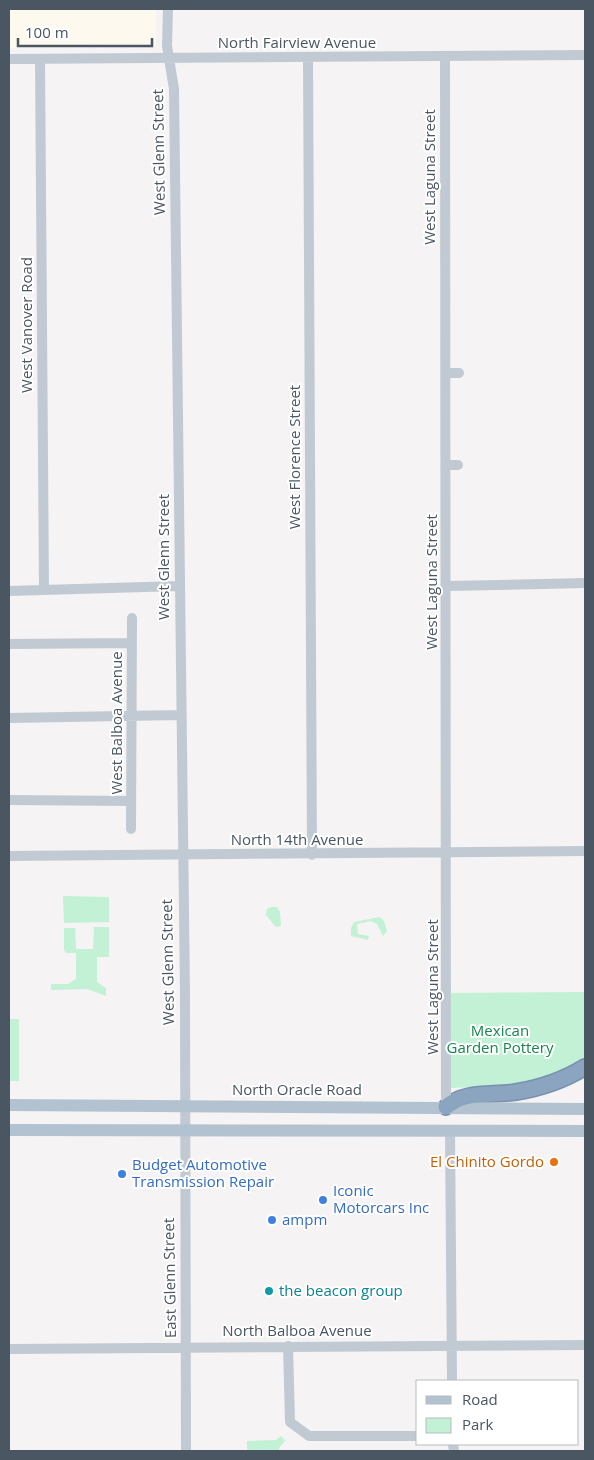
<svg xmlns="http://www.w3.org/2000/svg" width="594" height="1460" viewBox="0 0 594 1460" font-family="'Open Sans',sans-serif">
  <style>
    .commercial { fill: #fdf9ef }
    .green { fill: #c3f1d5 }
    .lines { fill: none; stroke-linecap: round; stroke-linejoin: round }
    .highway-casing { stroke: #7690ad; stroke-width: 18 }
    .minor { stroke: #c1cad2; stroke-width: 10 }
    .major { stroke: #b3c2d1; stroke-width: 12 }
    .highway { stroke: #8ba5c1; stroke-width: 15 }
    .food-dot { fill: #e8710a; stroke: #fff; stroke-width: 2 }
    .shop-dot { fill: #3f7fe0; stroke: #fff; stroke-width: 2 }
    .culture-dot { fill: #0f9aa8; stroke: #fff; stroke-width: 2 }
    .labels { text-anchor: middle; stroke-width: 4; stroke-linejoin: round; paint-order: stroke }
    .street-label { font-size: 15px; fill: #4a5661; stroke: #fff }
    .park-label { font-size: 15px; fill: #17864f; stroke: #fff }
    .food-label { font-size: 15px; fill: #c56008; stroke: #fff; text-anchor: end }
    .shop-label { font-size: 15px; fill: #366cbe; stroke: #fff; text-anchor: start }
    .culture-label { font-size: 15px; fill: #0d838f; stroke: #fff; text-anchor: start }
  </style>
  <rect width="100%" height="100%" fill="#f5f3f3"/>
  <!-- commercial -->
  <path class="commercial" d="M 9,9 L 156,9 L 156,47 L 9,48 Z"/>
  <!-- green -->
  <path class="green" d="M 63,896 L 109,897 L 109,922 L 64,923 Z
    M 271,907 L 277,907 L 280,912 L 281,926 L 276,927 L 266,915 L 267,909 Z
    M 380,917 L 384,921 L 387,931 L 383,936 L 377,924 L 371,921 L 357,924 L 358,934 L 369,936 L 368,940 L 351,936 L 351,928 L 354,922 Z
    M 94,927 L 109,927 L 109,957 L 97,957 L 97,982 L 106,988 L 106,996 L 87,989 L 51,990 L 51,984 L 68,984 L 76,979 L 76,953 L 66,953 L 64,950 L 64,928 L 75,928 L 76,949 L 93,949 Z
    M 585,992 L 585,1060 L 567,1073 L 519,1086 L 447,1088 L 448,993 Z
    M 10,1019 L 19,1019 L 19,1081 L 9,1081 Z
    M 281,1436 L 285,1441 L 279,1448 L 279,1451 L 247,1451 L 247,1441 L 276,1440 Z"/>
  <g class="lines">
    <!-- highway casing -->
    <g class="highway-casing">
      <path id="highway" d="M 446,1107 C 466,1090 492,1096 516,1092 C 541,1088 564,1080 585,1067"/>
    </g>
    <!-- minor -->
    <path class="minor" d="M 168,9 L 167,46 L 174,89 L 185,994 L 186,1451
      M 445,57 L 446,1107
      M 9,59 L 585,55
      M 40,59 L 44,590
      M 308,59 L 312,855
      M 446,373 L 459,373
      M 446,465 L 458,465
      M 447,586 L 585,583
      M 9,591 L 179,586
      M 9,644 L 132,643
      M 9,718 L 180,715
      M 9,800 L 131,801
      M 131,829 L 132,618
      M 9,856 L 585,851
      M 450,1130 L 452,1381
      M 288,1346 L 290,1422 L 309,1436 L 418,1436
      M 9,1349 L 585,1345
      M 453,1444 L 454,1451"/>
    <!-- major -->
    <path class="major" d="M 9,1105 L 585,1109
      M 9,1130 L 585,1131"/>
    <!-- highway -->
    <use href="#highway" class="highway"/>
  </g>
  <!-- markers -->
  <circle class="food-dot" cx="554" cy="1162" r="5"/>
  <g class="shop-dot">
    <circle cx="122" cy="1174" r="5"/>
    <circle cx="323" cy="1200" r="5"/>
    <circle cx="272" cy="1220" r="5"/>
  </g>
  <circle class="culture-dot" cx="269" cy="1291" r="5"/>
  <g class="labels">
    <!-- street labels -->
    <g class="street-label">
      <text x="297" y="48">North Fairview Avenue</text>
      <text transform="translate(159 152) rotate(-91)" y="5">West Glenn Street</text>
      <text transform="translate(430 177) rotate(-90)" y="5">West Laguna Street</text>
      <text transform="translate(27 325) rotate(-90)" y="5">West Vanover Road</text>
      <text transform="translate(295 457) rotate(-90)" y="5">West Florence Street</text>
      <text transform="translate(164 557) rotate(-90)" y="5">West Glenn Street</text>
      <text transform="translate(432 582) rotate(-90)" y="5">West Laguna Street</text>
      <text transform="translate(117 723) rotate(-90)" y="5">West Balboa Avenue</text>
      <text x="297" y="845">North 14th Avenue</text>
      <text transform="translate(168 962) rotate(-91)" y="5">West Glenn Street</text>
      <text transform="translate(433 987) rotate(-90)" y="5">West Laguna Street</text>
      <text x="297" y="1095">North Oracle Road</text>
      <text transform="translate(170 1278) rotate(-91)" y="5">East Glenn Street</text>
      <text x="297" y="1336">North Balboa Avenue</text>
    </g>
    <!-- park labels -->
    <g class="park-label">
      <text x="500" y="1036">Mexican<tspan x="500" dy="17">Garden Pottery</tspan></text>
    </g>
    <!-- food labels -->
    <g class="food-label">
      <text x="544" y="1167">El Chinito Gordo</text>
    </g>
    <!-- shop labels -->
    <g class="shop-label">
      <text x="132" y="1170">Budget Automotive<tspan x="132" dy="17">Transmission Repair</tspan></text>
      <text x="333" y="1196">Iconic<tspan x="333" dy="17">Motorcars Inc</tspan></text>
      <text x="282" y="1225">ampm</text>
    </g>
    <!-- culture labels -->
    <g class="culture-label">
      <text x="279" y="1296">the beacon group</text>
    </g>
  </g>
  <!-- border -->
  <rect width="594" height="1460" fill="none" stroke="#4a5661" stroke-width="20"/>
  <!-- legend -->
  <rect x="416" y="1380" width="162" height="65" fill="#ffffff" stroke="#b7bbc0"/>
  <rect x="426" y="1396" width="25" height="8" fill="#b3c2d1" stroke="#b7bbc0"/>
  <text x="462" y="1405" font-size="15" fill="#4a5661">Road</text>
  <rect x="426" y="1418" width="25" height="15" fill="#c3f1d5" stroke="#b7bbc0"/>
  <text x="462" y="1430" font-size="15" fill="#4a5661">Park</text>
  <!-- scale -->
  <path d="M18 38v8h134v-8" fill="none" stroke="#4a5661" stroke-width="2.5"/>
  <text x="25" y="38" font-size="15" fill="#4a5661" stroke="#ffffff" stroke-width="4" paint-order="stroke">100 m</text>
</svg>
